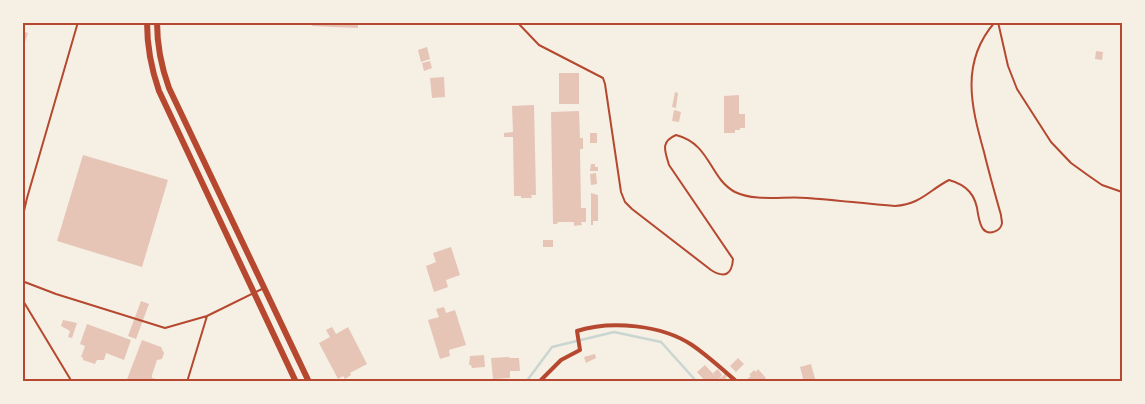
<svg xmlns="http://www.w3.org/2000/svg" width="1145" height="404" viewBox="0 0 1145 404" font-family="'IBM Plex Sans',sans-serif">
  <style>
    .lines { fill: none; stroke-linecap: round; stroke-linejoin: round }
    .stream { stroke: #c9d6d2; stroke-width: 2.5 }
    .building { fill: #e6c5b7 }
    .service { stroke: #b5482f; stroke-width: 2 }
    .minor { stroke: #b5482f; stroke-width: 4 }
    .primary { stroke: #b5482f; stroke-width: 6 }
    .neatline { fill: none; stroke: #b5482f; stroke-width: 2 }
  </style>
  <rect width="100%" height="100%" fill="#f6efe4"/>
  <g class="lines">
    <!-- stream -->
    <path class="stream" d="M 526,382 L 552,347 L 614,332 L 661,342 L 697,382"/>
  </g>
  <!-- building -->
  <path class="building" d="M 312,22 L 356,24 L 358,22 L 358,28 L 312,26 Z
    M 22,31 L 28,33 L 23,48 L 22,48 Z
    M 427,47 L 430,59 L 421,62 L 418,50 Z
    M 1096,51 L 1103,52 L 1102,60 L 1095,59 Z
    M 430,61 L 432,68 L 424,71 L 422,63 Z
    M 559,73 L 579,73 L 579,104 L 559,104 Z
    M 444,77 L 445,97 L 432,98 L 430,78 Z
    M 675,92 L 678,93 L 676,108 L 672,107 Z
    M 739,95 L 739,114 L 745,114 L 745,128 L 740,128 L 740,126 L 740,130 L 735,130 L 735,133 L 724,133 L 724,96 Z
    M 534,105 L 536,195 L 531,195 L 532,198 L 521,198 L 521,196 L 514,196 L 513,137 L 504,137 L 504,133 L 513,132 L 512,106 Z
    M 674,110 L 681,112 L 679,122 L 672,121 Z
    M 579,111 L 580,138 L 583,138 L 583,149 L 580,149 L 581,208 L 586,208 L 586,222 L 581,222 L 582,225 L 574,226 L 574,222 L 558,222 L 557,224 L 553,224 L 551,112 Z
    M 590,133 L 597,133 L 597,143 L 590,143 Z
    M 83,155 L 168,180 L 142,267 L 57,241 Z
    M 591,164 L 595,164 L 595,167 L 598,167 L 598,171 L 590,171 Z
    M 596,173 L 597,184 L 591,185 L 590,174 Z
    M 591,193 L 598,195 L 598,221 L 593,221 L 593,225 L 591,225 Z
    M 543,240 L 553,240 L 553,247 L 543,247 Z
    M 451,247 L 460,275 L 446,280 L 448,287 L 434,292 L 426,266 L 436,262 L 433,253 Z
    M 141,301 L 149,304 L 136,339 L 128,336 Z
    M 444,307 L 446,313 L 455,310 L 466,345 L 449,350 L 450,356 L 440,359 L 428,320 L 439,317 L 436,309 Z
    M 63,320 L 77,323 L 72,338 L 68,337 L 70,331 L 61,326 Z
    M 87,324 L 131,340 L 124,360 L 106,353 L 104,360 L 97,360 L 95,364 L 83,360 L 83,358 L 81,357 L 85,346 L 80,344 Z
    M 332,327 L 336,334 L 348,327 L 367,364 L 350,373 L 351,375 L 345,379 L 343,376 L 338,379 L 319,343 L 330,337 L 326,330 Z
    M 142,340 L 161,347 L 164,353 L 162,359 L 157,360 L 152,375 L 152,378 L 156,379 L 155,382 L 126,382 Z
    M 595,354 L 596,358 L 586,363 L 584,357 Z
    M 484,355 L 485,367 L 472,368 L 471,365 L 469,365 L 470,356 Z
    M 508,357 L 511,358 L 519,358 L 520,371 L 510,371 L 510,378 L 493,379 L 491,358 Z
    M 738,358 L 744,364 L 736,372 L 730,366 Z
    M 811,364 L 816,382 L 804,382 L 800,367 Z
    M 705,365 L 716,377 L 713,373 L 718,369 L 722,375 L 718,380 L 725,374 L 727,377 L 722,382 L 706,382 L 697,372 Z
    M 758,369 L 766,378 L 761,382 L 744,382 L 751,376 L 749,375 L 754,370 L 756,372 Z"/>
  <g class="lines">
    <!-- service -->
    <path class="service" d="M 517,22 L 539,45 L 603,78 L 605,84 L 621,192 L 625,202 L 632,209 L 711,270 C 725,279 732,274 733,259 L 669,165 C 665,151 660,142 676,135 C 711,144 709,178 735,192 C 756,202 784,196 807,198 C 837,200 866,204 895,206 C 921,204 928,191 949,180 C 967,185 976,195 978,214 C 979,219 980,225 983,229 C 989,236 1001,231 1002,223 C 1002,220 1001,218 1001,215 C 995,194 989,173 984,152 C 971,106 960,62 995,22
      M 998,22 L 1008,66 L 1017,89 L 1051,142 L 1071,163 L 1089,176 L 1102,185 L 1122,192
      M 1122,40 L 1122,45
      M 22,220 L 27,198 L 78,22
      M 22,281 L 56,294 L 165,328 L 207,316 L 262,289
      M 22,299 L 72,382
      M 187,382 L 207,316"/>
    <!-- minor -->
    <path class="minor" d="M 539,382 L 561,360 L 580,350 L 577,331 C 611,320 662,325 692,345 C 708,356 722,369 737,382"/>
    <!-- primary -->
    <path class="primary" d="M 147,22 C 147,47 151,68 159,91 L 296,382
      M 157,22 C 157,46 161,66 169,88 L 309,382"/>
  </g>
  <!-- border -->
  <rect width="1145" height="404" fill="none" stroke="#f6efe4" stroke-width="48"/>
  <rect x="24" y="24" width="1097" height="356" class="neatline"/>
</svg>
